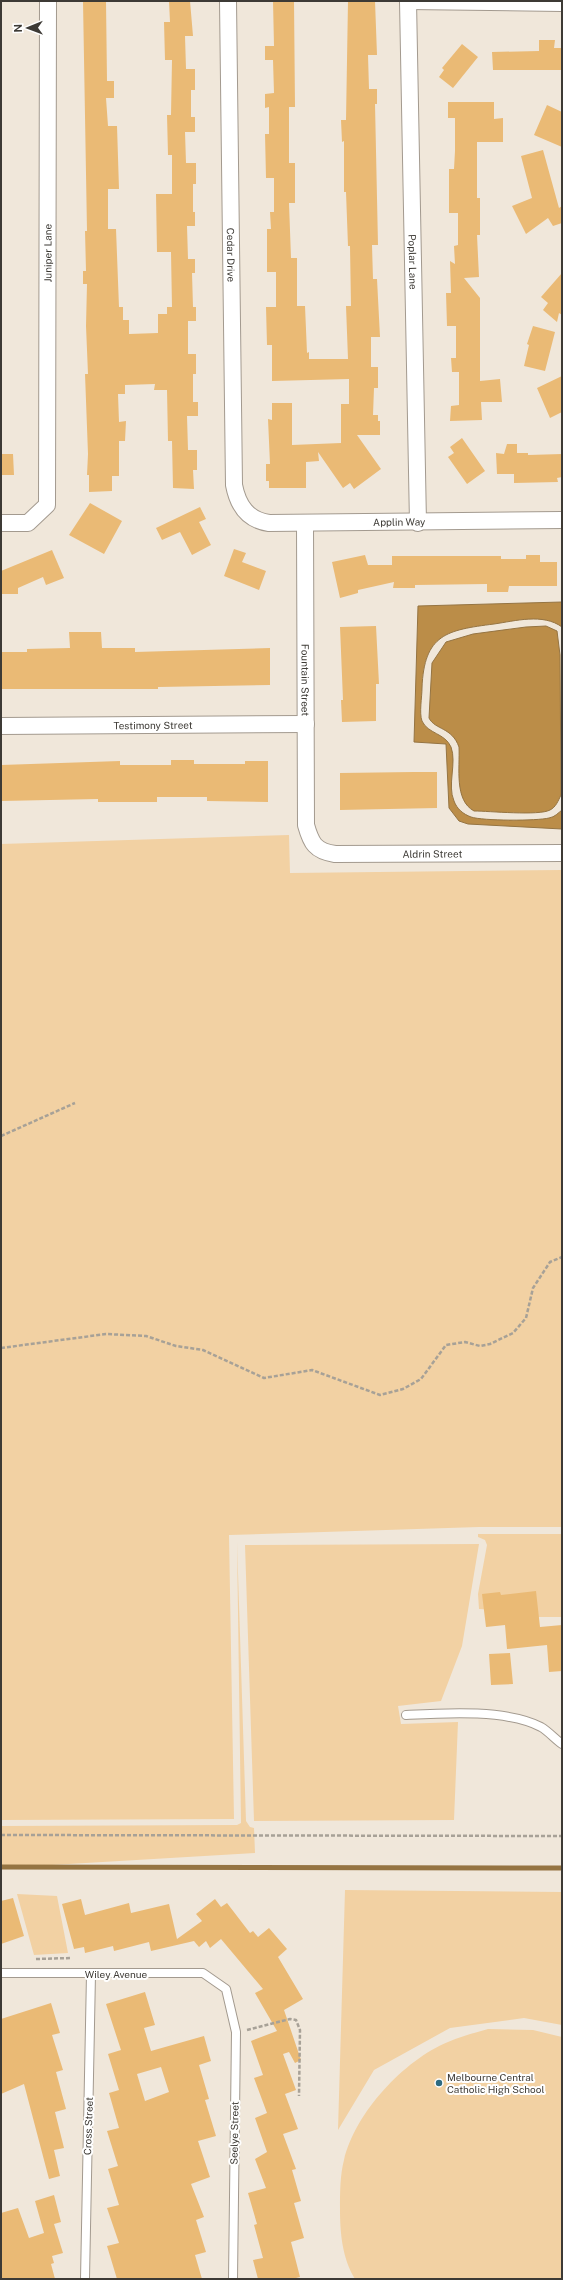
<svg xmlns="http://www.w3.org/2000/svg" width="563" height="2280" viewBox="0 0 563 2280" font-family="'Public Sans',sans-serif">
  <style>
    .green { fill: #f2d1a3 }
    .water { fill: #bb8d48; stroke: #957442 }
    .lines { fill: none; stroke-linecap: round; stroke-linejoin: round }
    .stream { stroke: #957442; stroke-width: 5 }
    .building { fill: #eaba75; fill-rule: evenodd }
    .lane-casing { stroke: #a39a8f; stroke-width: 10 }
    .street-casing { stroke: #a39a8f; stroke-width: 18 }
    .path { stroke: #a7a197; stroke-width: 2.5; stroke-dasharray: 4 2; stroke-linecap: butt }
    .lane { stroke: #fff; stroke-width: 8 }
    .street { stroke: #fff; stroke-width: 16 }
    .poi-dot { fill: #2d6a81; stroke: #fff; stroke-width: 1.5 }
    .labels { text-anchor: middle; stroke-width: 4; stroke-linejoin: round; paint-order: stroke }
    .street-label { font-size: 10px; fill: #3d3a35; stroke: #fff }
    .poi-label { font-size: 10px; fill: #3d3a35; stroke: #fff; text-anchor: start }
  </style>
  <rect width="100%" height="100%" fill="#f0e7da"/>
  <!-- green -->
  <path class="green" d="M 289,835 L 290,873 L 562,870 L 562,1527 L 479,1527 L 229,1535 L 234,1819 L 1,1820 L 1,844 Z
    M 478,1534 L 562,1534 L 562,1617 L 497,1617 L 497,1610 L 479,1609 L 478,1594 L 487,1545 L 485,1540 L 478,1537 Z
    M 237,1542 L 246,1821 L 250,1827 L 254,1828 L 255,1853 L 1,1868 L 1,1826 L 237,1825 L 241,1823 Z
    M 479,1544 L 462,1646 L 441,1701 L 398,1706 L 401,1724 L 458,1722 L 454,1820 L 254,1821 L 245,1545 Z
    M 345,1890 L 561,1892 L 562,2025 L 524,2018 L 450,2028 L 374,2070 L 338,2130 Z
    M 17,1894 L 57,1896 L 68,1953 L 34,1955 Z
    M 488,2029 L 533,2030 L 562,2037 L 562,2279 L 355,2279 C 342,2258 340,2232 340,2209 C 340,2193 340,2175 344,2160 C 355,2113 404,2060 448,2042 C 461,2036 475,2033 488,2029 Z"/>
  <!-- water -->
  <path class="water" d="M 562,602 L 562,627 C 543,613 515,621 494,624 C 447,630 424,634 422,688 C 422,697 419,713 422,721 C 428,734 445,733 451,747 C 457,763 447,785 454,801 C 457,809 463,814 471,817 C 483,821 537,821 549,818 C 555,817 558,813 562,810 L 562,829 L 468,824 L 459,821 L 449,808 L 446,744 L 414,742 L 418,606 Z
    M 546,626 L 557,631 L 560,655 L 561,795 C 558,801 556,807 550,810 C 539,816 489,811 474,811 C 454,800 460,768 459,747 C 452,727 435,730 429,718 L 432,663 L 446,642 L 473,634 L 526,627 Z"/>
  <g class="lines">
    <!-- stream -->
    <path class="stream" d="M 1,1867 L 562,1868"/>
  </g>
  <!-- building -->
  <path class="building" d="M 83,1 L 106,1 L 107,81 L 114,81 L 114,98 L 106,98 L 108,126 L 117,126 L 119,189 L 108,189 L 108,229 L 116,229 L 119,307 L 123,307 L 123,320 L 129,320 L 129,334 L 158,333 L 158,314 L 167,314 L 167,307 L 172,307 L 171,252 L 157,252 L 156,194 L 172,194 L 172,155 L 168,155 L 167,115 L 171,115 L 172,60 L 165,60 L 164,22 L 170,22 L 169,1 L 190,1 L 193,36 L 185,36 L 186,69 L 195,69 L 195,90 L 191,90 L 191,117 L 195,117 L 195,132 L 185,132 L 186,163 L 196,163 L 196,184 L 193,184 L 193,212 L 195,212 L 195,226 L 187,226 L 188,259 L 195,259 L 195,273 L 192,273 L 193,307 L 196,307 L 196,321 L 188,321 L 188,354 L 196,354 L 196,374 L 193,374 L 193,402 L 198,402 L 198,416 L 187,416 L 188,450 L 197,450 L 197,470 L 193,470 L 194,489 L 173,488 L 172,441 L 168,441 L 167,390 L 154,390 L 155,384 L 125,385 L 125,394 L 118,394 L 119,422 L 126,421 L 125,441 L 119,441 L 119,476 L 112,476 L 112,491 L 89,492 L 89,475 L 87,475 L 88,454 L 85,374 L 88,374 L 86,326 L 87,284 L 83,284 L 83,271 L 86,271 L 85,231 L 87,231 Z
    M 273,1 L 294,1 L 295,107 L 289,107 L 289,163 L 295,163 L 295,203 L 289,203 L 291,258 L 297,258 L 297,306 L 305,306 L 307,353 L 309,352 L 309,359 L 348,359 L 346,306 L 351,306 L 350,246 L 348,246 L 346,192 L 344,192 L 344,141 L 342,142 L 341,120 L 346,120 L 348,1 L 375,1 L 377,55 L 368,55 L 369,89 L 377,89 L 377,104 L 375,104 L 378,245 L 372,245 L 373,279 L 377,279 L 380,337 L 371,337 L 371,367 L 378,367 L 378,388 L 374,388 L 373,415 L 378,415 L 378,421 L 380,421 L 380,435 L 357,435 L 381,469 L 354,489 L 350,483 L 343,488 L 318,452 L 319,461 L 306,462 L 306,488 L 269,488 L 269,481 L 266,481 L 266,464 L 270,464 L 268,419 L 272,420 L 272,403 L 292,403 L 292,445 L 341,443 L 341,404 L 349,404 L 349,379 L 272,381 L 272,345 L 267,345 L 266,307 L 276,307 L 276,272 L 267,272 L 267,229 L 271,229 L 270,212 L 274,212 L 274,178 L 266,178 L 265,134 L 269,134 L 269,107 L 265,108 L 265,94 L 274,93 L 273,60 L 265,60 L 265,46 L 274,46 Z
    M 539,40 L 555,40 L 554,48 L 562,48 L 562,70 L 493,70 L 492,52 L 539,51 Z
    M 462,44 L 478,57 L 453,88 L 439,77 L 444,70 L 442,68 Z
    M 448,102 L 494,102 L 494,119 L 503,118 L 503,142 L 477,142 L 477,198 L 480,198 L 480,235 L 477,235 L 479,277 L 464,278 L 480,298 L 480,381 L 500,379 L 502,402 L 481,402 L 482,420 L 450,421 L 451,406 L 459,405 L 459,372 L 452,372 L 451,358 L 456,358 L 456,326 L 447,326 L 446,293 L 451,293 L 450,261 L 455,264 L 454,246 L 458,245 L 458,213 L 449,213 L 449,169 L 454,169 L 455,151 L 455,118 L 448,118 Z
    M 547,105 L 562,112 L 562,147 L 534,135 Z
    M 543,150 L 559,208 L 562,206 L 562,223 L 553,226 L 548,218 L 526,234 L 512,206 L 532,198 L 521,156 Z
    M 562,273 L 562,315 L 559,313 L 557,322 L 543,310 L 548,303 L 541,297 Z
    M 533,326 L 555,332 L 545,371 L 524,366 L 529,345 L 527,344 Z
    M 562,376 L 562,412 L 550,418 L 537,388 Z
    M 462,438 L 485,471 L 467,484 L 448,457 L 454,453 L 450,447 Z
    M 507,444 L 517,444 L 517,453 L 528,453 L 528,455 L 562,454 L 562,477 L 557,478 L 558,482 L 514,483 L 514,474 L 497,474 L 496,453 L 504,454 Z
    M 1,454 L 13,454 L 14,475 L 1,475 Z
    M 90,503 L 122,521 L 104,554 L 69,535 Z
    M 200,507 L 206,519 L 199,522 L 211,545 L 192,555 L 180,532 L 162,540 L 156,528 Z
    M 234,549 L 246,553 L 242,562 L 266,571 L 259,590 L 224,576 Z
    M 52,550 L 64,578 L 46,585 L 43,577 L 18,588 L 18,594 L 1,594 L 1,571 Z
    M 365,555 L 368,565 L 392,565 L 392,556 L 501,556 L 501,559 L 526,559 L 526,555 L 540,555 L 540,562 L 557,562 L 557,586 L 509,586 L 508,592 L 487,592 L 487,584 L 415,585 L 415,588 L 393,588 L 394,582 L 358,590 L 358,593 L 340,598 L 332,562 Z
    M 376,626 L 379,684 L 376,684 L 376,721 L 342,722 L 341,700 L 343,700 L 340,627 Z
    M 69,632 L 101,632 L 102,648 L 135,648 L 135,652 L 270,648 L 270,685 L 158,687 L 158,689 L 1,689 L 1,652 L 27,652 L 27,649 L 70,648 Z
    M 171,760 L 194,760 L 194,764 L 245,764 L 245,761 L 268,761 L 268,802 L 207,801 L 207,797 L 157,797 L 157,802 L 98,802 L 98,799 L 1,801 L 1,765 L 120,761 L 120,765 L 171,765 Z
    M 413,772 L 437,772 L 437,808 L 340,810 L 340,773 Z
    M 536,1591 L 540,1627 L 562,1625 L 562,1671 L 549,1672 L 547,1645 L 507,1649 L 505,1625 L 486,1627 L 482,1594 L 500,1592 L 501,1595 Z
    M 510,1653 L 513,1684 L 491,1685 L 489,1654 Z
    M 13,1898 L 24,1936 L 1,1944 L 1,1901 Z
    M 81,1899 L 85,1915 L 129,1903 L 131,1913 L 169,1904 L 177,1939 L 202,1921 L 196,1914 L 215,1899 L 221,1907 L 227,1903 L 250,1933 L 253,1931 L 258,1937 L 269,1928 L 287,1949 L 278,1957 L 303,1999 L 284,2010 L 301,2060 L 295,2063 L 289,2052 L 283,2054 L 296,2090 L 285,2094 L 298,2129 L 283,2134 L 296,2169 L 292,2170 L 301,2201 L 294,2203 L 304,2238 L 291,2242 L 300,2277 L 292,2279 L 258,2279 L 253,2260 L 263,2258 L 254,2225 L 257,2224 L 248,2193 L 266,2188 L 255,2159 L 267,2152 L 255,2118 L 267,2113 L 254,2078 L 263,2075 L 251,2041 L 277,2031 L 255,1993 L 263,1989 L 221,1939 L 210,1948 L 206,1941 L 199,1947 L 194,1941 L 151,1951 L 149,1942 L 114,1951 L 113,1946 L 85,1953 L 84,1947 L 74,1949 L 62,1904 Z
    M 145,1992 L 155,2025 L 144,2028 L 151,2051 L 204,2036 L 211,2061 L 199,2065 L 209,2099 L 205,2100 L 216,2136 L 198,2141 L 210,2177 L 191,2184 L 204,2217 L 196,2220 L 206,2252 L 195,2255 L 202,2279 L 117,2279 L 107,2246 L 119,2243 L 107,2208 L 119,2205 L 108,2169 L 118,2166 L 107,2131 L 119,2128 L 109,2093 L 119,2090 L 108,2054 L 121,2050 L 106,2004 ZM 161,2067 L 169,2092 L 145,2101 L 137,2074 Z
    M 51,2003 L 60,2033 L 52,2035 L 63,2070 L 56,2072 L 66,2109 L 55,2112 L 64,2148 L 54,2150 L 60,2176 L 49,2179 L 24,2084 L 1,2094 L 1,2019 Z
    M 54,2195 L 61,2222 L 54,2224 L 63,2253 L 52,2256 L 54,2263 L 51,2264 L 55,2279 L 1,2279 L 1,2213 L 18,2208 L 29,2238 L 44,2233 L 35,2201 Z"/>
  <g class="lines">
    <!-- lane casing -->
    <g class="lane-casing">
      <path id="lane" d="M 406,1715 C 444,1713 507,1709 541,1727 C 548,1731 555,1739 562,1744
        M 1,1973 L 203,1973 L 226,1989 L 236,2032 L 233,2279
        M 85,2279 L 91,1974"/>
    </g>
    <!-- street casing -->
    <g class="street-casing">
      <g id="street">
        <path id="s1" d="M 228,1 L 234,485 C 238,506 248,520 269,523 L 562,520"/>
        <path id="s2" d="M 408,1 L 418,523"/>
        <path d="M 408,1 L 562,3"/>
        <path id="s3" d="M 1,523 L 28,523 L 47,505 L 48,1"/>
        <path id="s4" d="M 305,523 L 306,825 C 311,843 315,851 335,854 L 562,853"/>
        <path id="s5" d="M 1,726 L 306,724"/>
      </g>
    </g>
    <!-- path -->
    <path class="path" d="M 1,1136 L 75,1103
      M 1,1348 L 106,1334 L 146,1336 L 176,1346 L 203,1350 L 264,1378 L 312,1370 L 380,1395 L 403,1389 L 421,1379 L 446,1345 L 465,1342 L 480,1346 L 490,1344 L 513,1333 L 526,1318 L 533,1288 L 550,1262 L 562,1257
      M 1,1835 L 562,1836
      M 36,1959 L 71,1958
      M 247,2030 L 290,2019 L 296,2020 L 300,2030 L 299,2096"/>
    <!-- lane -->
    <use href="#lane" class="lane"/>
    <!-- street -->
    <use href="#street" class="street"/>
  </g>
  <!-- markers -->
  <circle class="poi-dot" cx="439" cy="2083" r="4"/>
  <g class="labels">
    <!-- street labels -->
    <g class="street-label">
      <text dy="4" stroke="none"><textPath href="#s3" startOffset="305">Juniper Lane</textPath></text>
      <text dy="4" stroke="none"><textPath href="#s1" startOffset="254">Cedar Drive</textPath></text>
      <text dy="4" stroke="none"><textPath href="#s2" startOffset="261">Poplar Lane</textPath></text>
      <text dy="4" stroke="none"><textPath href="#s1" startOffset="670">Applin Way</textPath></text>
      <text dy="4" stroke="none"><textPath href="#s4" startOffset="157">Fountain Street</textPath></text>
      <text dy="4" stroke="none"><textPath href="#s5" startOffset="152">Testimony Street</textPath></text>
      <text dy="4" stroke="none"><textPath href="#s4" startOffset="444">Aldrin Street</textPath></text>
      <text x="116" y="1978">Wiley Avenue</text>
      <text transform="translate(88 2126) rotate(-88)" y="4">Cross Street</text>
      <text transform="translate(234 2133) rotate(-89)" y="4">Seelye Street</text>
    </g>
    <!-- poi labels -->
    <g class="poi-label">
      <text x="447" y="2081">Melbourne Central<tspan x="447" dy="12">Catholic High School</tspan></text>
    </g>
  </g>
  <!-- border -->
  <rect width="563" height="2280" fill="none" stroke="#3d3a35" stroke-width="4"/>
  <!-- north arrow -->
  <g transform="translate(28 28) rotate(269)" stroke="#ffffff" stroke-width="3" paint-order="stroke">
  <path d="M0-3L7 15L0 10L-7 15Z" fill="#3d3a35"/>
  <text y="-6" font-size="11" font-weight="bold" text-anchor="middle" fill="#3d3a35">N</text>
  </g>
</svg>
